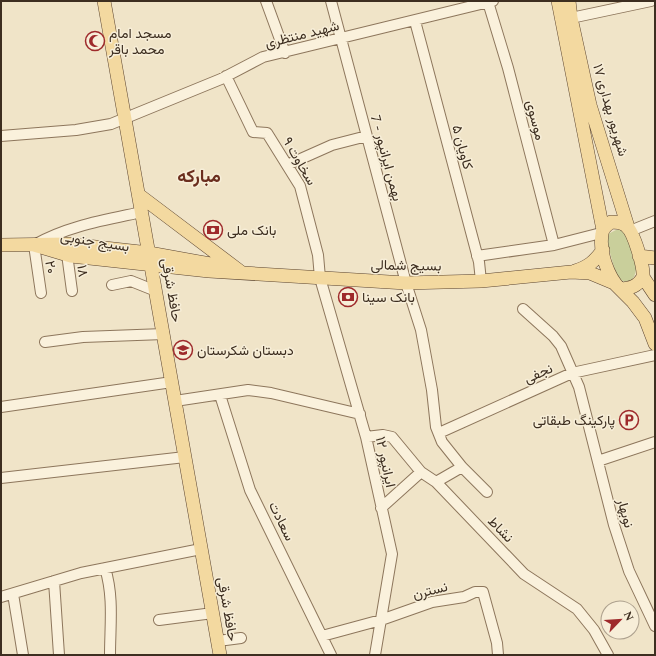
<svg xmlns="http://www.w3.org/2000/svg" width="656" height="656" viewBox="0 0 656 656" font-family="Spectral,Vazirmatn,serif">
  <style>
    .green { fill: #c9cf9b }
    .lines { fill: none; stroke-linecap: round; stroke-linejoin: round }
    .minor-casing { stroke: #8d765c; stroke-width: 12 }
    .major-casing { stroke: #5b4430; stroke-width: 14 }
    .minor { stroke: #faf1dc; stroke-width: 10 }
    .major { stroke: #f3d9a0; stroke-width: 13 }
    .labels { text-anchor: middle; stroke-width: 3; stroke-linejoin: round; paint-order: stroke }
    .poi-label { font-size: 14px; fill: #3d2e20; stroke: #f7eed8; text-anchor: start }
    .street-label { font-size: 14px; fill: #3d2e20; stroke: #f7eed8 }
    .district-label { font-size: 18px; font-weight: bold; fill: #6b2e1e; stroke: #f7eed8 }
  </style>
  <rect width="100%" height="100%" fill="#f0e4c8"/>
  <!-- green -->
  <path class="green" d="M 623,229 C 632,242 642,267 632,280 L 625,282 L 617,278 L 607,242 L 608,234 L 616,230 Z"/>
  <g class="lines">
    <!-- minor casing -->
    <g class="minor-casing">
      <path id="minor" d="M 266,1 L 285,53
        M 331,1 L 406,283 L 421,330 L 432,390 L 436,427 L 442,442 L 462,467 L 487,492
        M 488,2 L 508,68 L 554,245
        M 571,18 L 651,1
        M 415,21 L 479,262 L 481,281
        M 226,76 L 253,132 L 267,133 L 300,186 L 318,255 L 320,278 L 366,437 L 392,554 L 375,655
        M 1,136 L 76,130 L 111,124 L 221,79 L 263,57 L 493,1
        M 287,165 L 332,145 L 367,136
        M 630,231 L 655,221
        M 67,254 L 72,291
        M 477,256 L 554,245 L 601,233
        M 131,281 L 156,291
        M 112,285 L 131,281
        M 41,293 L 34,245 C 67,226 105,220 142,212
        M 523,309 L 553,336 L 561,346 L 579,387 L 614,525 L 629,571 L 655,626
        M 45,342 L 83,337 L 164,334
        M 220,395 L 250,490 L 331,655
        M 175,401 L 248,390 L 271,393 L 360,414
        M 1,407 L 172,382
        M 439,433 L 572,373 L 655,355
        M 366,437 L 383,435 L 392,437 L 421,472 L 436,482 L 524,574 L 577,609 L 594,630 L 608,655
        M 598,461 L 655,442
        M 1,478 L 185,457
        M 436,482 L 462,467
        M 381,508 L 421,472
        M 105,568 C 114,597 110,626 110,655
        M 54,581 L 59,655
        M 13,594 L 23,655
        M 1,597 L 81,573 L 201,549
        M 159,620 L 213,613
        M 322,636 L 381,620 L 432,602 L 464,597 L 475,592 L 483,592 L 497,643 L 498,655
        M 218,641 L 241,638"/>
    </g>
    <!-- major casing -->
    <g class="major-casing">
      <path id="major" d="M 104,1 L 220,655
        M 558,1 L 603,230
        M 569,1 L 571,18 L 590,105 L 628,227
        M 139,195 L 241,272
        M 611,222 C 617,222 622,222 626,226 C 634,232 644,267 643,277 C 637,287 631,288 620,289 C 608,277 599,252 602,234 C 602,229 607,225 611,222 Z
        M 1,245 L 69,244 L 149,253 L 216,265
        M 34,245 L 71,256 L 209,271 L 406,283 L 481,281 L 571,272 L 590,273 L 614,283 L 633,302 L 645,318 L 655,344
        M 639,256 L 655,258
        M 575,271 C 588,267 594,262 603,250
        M 643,277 L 655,295"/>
    </g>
    <!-- minor -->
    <use href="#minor" class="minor"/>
    <!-- major -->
    <use href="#major" class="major"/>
  </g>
  <!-- icons -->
  <defs>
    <g id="mosque-ring" transform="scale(1)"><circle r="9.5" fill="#f7eed8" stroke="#9e2a2b" stroke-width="1.5"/><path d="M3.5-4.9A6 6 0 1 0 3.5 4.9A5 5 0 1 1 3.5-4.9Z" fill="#9e2a2b"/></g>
    <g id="bank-ring" transform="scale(1)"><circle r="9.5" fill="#f7eed8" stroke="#9e2a2b" stroke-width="1.5"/><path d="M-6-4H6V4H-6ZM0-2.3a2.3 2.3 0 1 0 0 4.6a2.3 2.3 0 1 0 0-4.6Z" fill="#9e2a2b"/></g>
    <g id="school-ring" transform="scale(1)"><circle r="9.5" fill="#f7eed8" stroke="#9e2a2b" stroke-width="1.5"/><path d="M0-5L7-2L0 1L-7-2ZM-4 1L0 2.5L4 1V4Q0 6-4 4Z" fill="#9e2a2b"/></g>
    <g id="parking-ring" transform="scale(1)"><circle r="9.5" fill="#f7eed8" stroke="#9e2a2b" stroke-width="1.5"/><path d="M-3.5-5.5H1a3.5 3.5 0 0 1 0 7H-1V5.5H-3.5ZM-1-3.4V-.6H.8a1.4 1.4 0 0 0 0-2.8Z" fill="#9e2a2b"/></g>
  </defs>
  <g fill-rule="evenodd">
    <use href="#mosque-ring" x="95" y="41"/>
    <use href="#bank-ring" x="213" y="230"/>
    <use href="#bank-ring" x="348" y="297"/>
    <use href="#school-ring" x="183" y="350"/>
    <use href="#parking-ring" x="629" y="420"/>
  </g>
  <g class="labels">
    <!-- poi labels -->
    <g class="poi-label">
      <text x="109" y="38">مسجد امام<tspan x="109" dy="16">محمد باقر</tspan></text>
      <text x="227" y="235">بانک ملی</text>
      <text x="362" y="302">بانک سینا</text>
      <text x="197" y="355">دبستان شکرستان</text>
      <text x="615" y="425" text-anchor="end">پارکینگ طبقاتی</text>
    </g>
    <!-- street labels -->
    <g class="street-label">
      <text transform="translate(302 34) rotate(-14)" y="5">شهید منتظری</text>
      <text transform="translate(611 110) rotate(74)" y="5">۱۷ شهریور بهداری</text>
      <text transform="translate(536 120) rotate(76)" y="5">موسوی</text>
      <text transform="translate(463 147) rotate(75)" y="5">کاویان ۵</text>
      <text transform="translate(387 158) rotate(75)" y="5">بهمن ایرانپور - 7</text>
      <text transform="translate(300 161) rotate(60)" y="5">سخاوت ۹</text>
      <text transform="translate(95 241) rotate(9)" y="5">بسیج جنوبی</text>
      <text transform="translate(406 265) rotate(1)" y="5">بسیج شمالی</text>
      <text transform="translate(51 267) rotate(82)" y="5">۲۰</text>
      <text transform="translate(83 271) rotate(82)" y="5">۱۸</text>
      <text transform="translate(172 290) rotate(80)" y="5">حافظ شرقی</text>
      <text transform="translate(538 373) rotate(-24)" y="5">نجفی</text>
      <text transform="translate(386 462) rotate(78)" y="5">ایرانپور ۱۲</text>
      <text transform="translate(626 513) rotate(75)" y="5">نوبهار</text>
      <text transform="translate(282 521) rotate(64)" y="5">سعادت</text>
      <text transform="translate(501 529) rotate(46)" y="5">نشاط</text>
      <text transform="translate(430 590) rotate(-14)" y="5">نسترن</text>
      <text transform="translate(228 609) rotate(80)" y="5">حافظ شرقی</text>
    </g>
    <!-- district labels -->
    <g class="district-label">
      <text x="199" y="182">مبارکه</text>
    </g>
  </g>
  <!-- border -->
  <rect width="656" height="656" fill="none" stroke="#3d2e20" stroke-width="4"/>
  <!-- north arrow -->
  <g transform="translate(620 620) rotate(65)"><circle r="19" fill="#f7eed8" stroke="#ada18e"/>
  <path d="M0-3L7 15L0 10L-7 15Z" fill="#9e2a2b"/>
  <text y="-6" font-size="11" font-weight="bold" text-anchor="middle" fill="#3d2e20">N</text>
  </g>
</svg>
